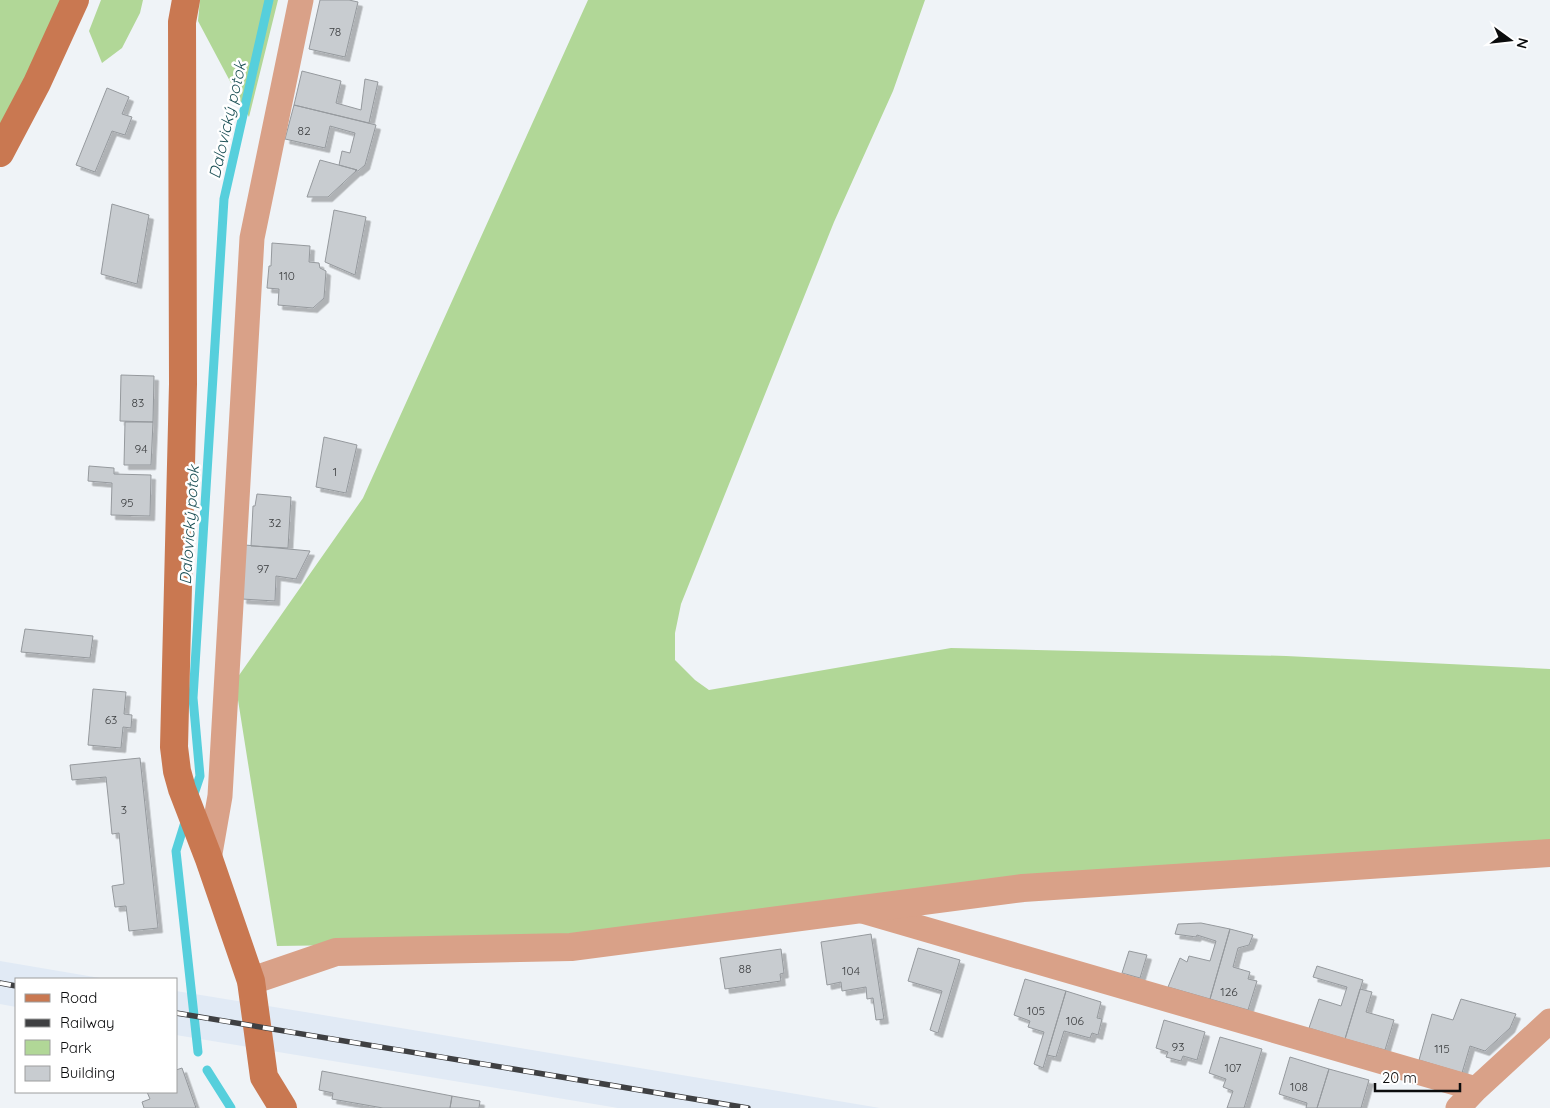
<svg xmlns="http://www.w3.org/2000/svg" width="1550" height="1108" viewBox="0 0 1550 1108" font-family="Quicksand,sans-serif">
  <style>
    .built { fill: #e1eaf5 }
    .green { fill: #b1d797 }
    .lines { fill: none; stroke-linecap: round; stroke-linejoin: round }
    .stream { stroke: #56cfdc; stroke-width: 9 }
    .building { fill: #c8ccd0; stroke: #95999d; filter: url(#shadow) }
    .minor { stroke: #d9a188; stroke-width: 25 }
    .tertiary { stroke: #d9a188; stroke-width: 28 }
    .secondary { stroke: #c97851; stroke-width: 28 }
    .rail-casing { stroke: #3f4042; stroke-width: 5.5 }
    .rail { stroke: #fff; stroke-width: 4; stroke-dasharray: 11; stroke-linecap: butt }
    .labels { text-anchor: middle; stroke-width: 5; stroke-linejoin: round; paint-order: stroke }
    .number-label { font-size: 12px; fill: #3a3c3e }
    .water-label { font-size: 16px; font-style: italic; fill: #1c5056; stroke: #fff }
  </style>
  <defs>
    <filter id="shadow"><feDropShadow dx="4.5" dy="4.5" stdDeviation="0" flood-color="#0004"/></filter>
  </defs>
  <rect width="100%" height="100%" fill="#eff3f7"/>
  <!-- built -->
  <path class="built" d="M 0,961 L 106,979 L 16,979 L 16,1007 L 0,1004 Z
    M 176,991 L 305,1012 L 880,1108 L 618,1108 L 176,1035 Z"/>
  <!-- green -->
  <path class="green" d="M 0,0 L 68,0 L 0,138 Z
    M 101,0 L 143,0 L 140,13 L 122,48 L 102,63 L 89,31 Z
    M 200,0 L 278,0 L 249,117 L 198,21 Z
    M 588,0 L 925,0 L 893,91 L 834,222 L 681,604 L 675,633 L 675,660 L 695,680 L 709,690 L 951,648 L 1286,656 L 1550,669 L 1550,845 L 559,942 L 277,946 L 235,681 L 363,498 Z"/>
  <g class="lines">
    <!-- stream -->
    <path class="stream" d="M 193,797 L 200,776 L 193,698 L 224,199 L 269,0
      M 186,819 L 176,851 L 198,1052
      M 207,1070 L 231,1108"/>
  </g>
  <!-- building -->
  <path class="building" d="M 320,0 L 349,0 L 358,2 L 345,57 L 309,49 Z
    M 302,71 L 341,81 L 336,103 L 361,110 L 365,79 L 378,82 L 369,123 L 294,105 Z
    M 107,88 L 129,97 L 122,114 L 132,117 L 125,135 L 112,131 L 95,172 L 76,165 Z
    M 294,105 L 376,125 L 365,165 L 358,171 L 355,171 L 357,170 L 339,165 L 342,151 L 350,153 L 355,133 L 330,126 L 325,148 L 285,139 Z
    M 320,160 L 357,170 L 328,197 L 307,197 Z
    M 112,204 L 149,215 L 137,284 L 101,274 Z
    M 334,210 L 366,217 L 355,275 L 325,262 Z
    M 272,243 L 310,246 L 309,262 L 319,263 L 320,268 L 326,271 L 324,298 L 313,308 L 278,305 L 279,289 L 267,288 L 269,266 L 271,266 Z
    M 121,375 L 154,376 L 153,422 L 120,421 Z
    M 125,422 L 153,422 L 151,465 L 124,465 Z
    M 324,437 L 357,445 L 346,493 L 316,487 Z
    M 89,466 L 114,468 L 114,474 L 151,475 L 150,516 L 111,515 L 112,483 L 88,481 Z
    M 257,494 L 291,497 L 288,548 L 251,546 L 253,506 L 255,506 Z
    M 245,545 L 310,551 L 296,579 L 276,576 L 275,601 L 242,599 Z
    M 25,629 L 93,636 L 90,658 L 21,652 Z
    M 93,689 L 126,692 L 124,714 L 132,715 L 131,728 L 123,727 L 121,748 L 88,745 Z
    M 140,758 L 158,928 L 129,931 L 126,906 L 115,907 L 112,886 L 124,884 L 119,833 L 112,834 L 106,777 L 72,780 L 70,765 Z
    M 1201,923 L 1230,929 L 1210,999 L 1168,987 L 1180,958 L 1187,962 L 1189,956 L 1210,961 L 1216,941 L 1197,935 L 1196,937 L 1175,934 L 1178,924 Z
    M 1230,929 L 1253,935 L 1249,945 L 1238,948 L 1233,967 L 1250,972 L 1248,979 L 1257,981 L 1248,1010 L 1210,999 Z
    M 871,934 L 884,1019 L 876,1020 L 873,998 L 867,999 L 866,987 L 842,991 L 841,982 L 827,985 L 821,942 Z
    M 918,948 L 960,960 L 938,1033 L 930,1030 L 942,991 L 908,981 Z
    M 781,949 L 784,973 L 780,974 L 781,981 L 725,989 L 720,958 Z
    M 1129,951 L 1147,955 L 1140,978 L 1122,973 Z
    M 1317,966 L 1363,980 L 1345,1039 L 1309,1028 L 1319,999 L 1341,1006 L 1347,987 L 1313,977 Z
    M 1025,979 L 1066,991 L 1043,1068 L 1034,1064 L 1044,1032 L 1028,1027 L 1030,1021 L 1014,1015 Z
    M 1360,989 L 1372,992 L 1366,1012 L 1394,1020 L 1385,1050 L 1345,1039 Z
    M 1066,991 L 1101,1002 L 1097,1018 L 1102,1019 L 1098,1035 L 1092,1033 L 1090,1038 L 1064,1031 L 1056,1057 L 1047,1055 Z
    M 1461,999 L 1516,1014 L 1510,1028 L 1485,1051 L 1470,1046 L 1462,1073 L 1419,1060 L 1432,1014 L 1453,1020 Z
    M 1164,1020 L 1205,1032 L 1197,1060 L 1183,1056 L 1181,1061 L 1166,1057 L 1168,1052 L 1156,1048 Z
    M 1220,1037 L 1262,1049 L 1244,1108 L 1227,1108 L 1233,1091 L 1223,1087 L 1226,1079 L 1209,1073 Z
    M 1290,1057 L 1329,1069 L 1317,1108 L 1306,1108 L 1307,1103 L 1279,1094 Z
    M 182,1068 L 196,1108 L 144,1108 L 142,1102 L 150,1099 L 147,1092 L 176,1092 L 176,1070 Z
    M 1329,1069 L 1369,1080 L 1361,1108 L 1317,1108 Z
    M 322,1071 L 452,1096 L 450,1108 L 383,1108 L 332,1099 L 333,1093 L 319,1090 Z
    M 452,1096 L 480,1101 L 479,1108 L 450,1108 Z"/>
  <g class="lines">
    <!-- minor -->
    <path class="minor" d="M 209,859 L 220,796 L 252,238 L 301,0
      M 859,910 L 1476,1089
      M 1458,1108 L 1476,1089 L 1550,1021"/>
    <!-- tertiary -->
    <path class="tertiary" d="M 251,981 L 336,952 L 571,947 L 1023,888 L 1550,853"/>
    <!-- secondary -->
    <path class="secondary" d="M 186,0 L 182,22 L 183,384 L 174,747 L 177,771 L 182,789 L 209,859 L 251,981 L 264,1077 L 283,1108
      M 0,153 L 37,83 L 75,0"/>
    <!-- rail casing -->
    <g class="rail-casing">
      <path id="rail" d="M 0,983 L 16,986
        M 176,1013 L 748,1108"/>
    </g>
    <!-- rail -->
    <use href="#rail" class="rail"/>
  </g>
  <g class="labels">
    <!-- number labels -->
    <g class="number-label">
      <text x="335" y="36">78</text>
      <text x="304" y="135">82</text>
      <text x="287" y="280">110</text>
      <text x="138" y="407">83</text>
      <text x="141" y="453">94</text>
      <text x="335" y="476">1</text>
      <text x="127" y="507">95</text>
      <text x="275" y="527">32</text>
      <text x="263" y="573">97</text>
      <text x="111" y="724">63</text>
      <text x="124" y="814">3</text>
      <text x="745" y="973">88</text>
      <text x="851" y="975">104</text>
      <text x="1229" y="996">126</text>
      <text x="1036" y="1015">105</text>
      <text x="1075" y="1025">106</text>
      <text x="1178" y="1051">93</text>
      <text x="1442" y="1053">115</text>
      <text x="1233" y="1072">107</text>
      <text x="1299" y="1091">108</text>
    </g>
    <!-- water labels -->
    <g class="water-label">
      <text transform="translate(227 120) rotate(-77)" y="6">Dalovický potok</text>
      <text transform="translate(189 525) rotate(-86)" y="6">Dalovický potok</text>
    </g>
  </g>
  <!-- legend -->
  <rect x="15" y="978" width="162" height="115" fill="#ffffff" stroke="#9d9e9e"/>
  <rect x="25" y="994" width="25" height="8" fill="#c97851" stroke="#9d9e9e"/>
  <text x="60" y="1003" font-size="15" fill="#0b0c0d">Road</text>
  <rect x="25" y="1019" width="25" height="8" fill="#3f4042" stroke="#9d9e9e"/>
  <text x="60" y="1028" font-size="15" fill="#0b0c0d">Railway</text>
  <rect x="25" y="1040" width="25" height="15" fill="#b1d797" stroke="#9d9e9e"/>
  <text x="60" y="1053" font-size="15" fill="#0b0c0d">Park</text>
  <rect x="25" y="1066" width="25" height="15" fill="#c8ccd0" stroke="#9d9e9e"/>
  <text x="60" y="1078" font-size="15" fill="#0b0c0d">Building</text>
  <!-- north arrow -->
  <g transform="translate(1510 40) rotate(105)" stroke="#ffffff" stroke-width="4" paint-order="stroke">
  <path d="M0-4L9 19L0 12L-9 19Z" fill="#0b0c0d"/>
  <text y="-8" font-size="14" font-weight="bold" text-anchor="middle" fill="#0b0c0d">N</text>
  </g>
  <!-- scale -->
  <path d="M1375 1083v8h85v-8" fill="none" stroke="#0b0c0d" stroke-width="2.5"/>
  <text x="1382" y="1083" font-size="15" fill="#0b0c0d" stroke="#ffffff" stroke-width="4" paint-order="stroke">20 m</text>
</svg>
